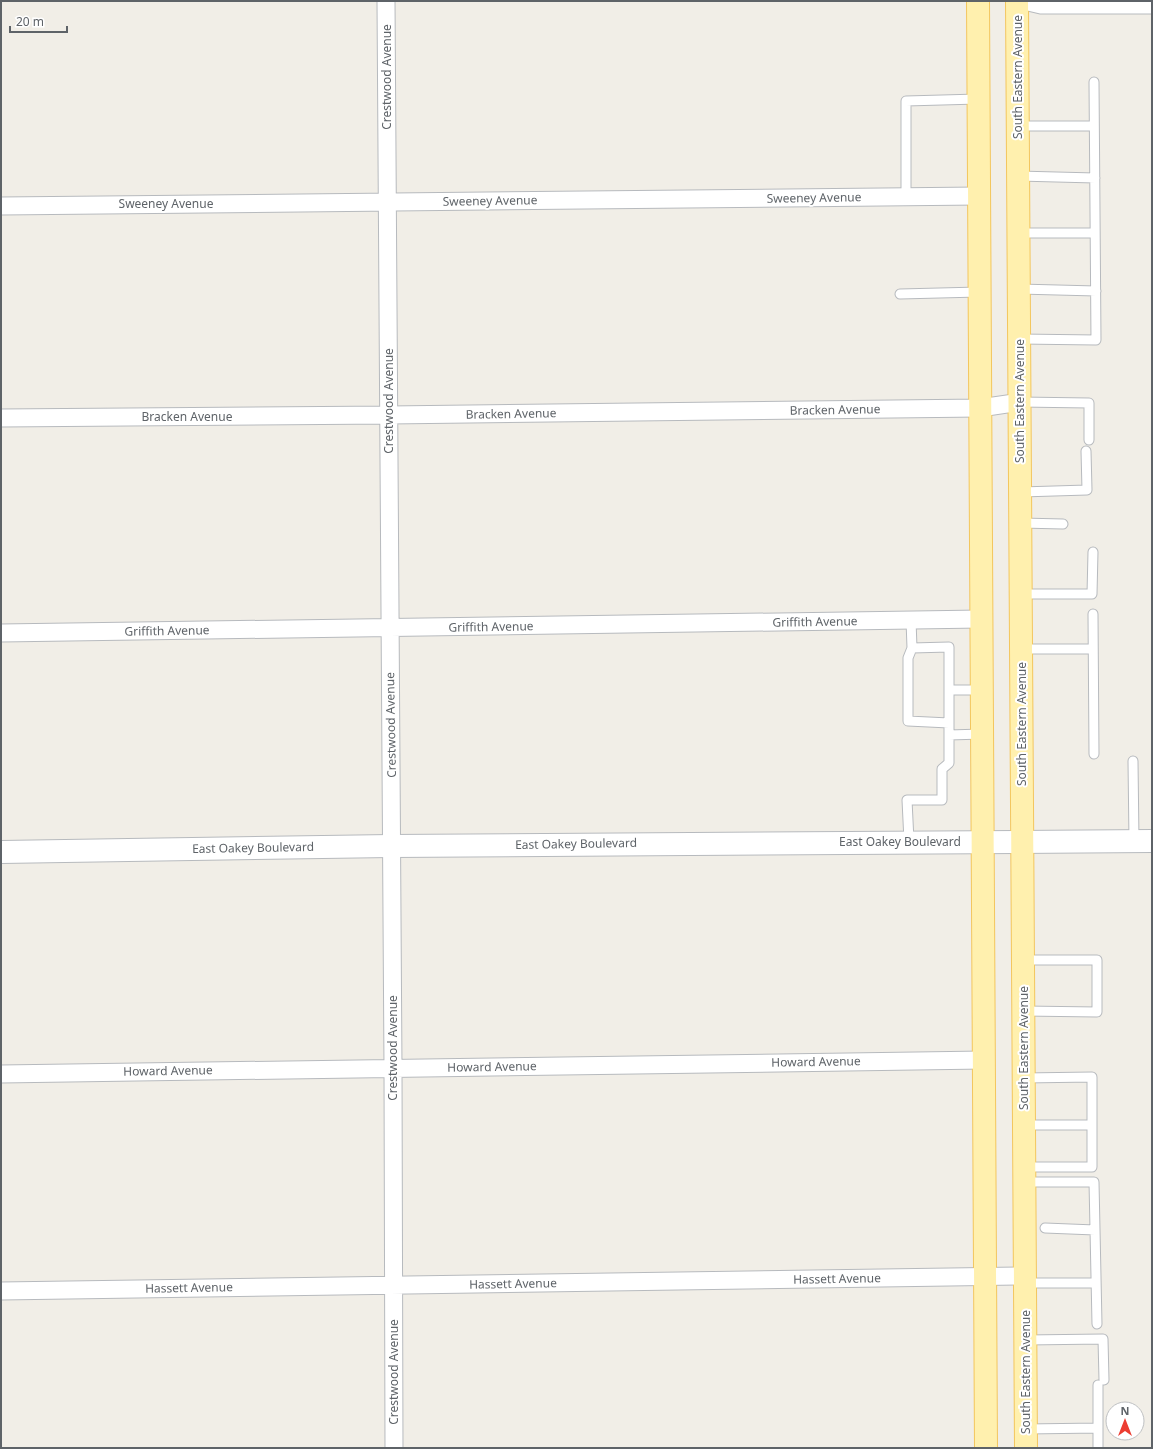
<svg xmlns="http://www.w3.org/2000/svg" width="1153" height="1449" viewBox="0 0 1153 1449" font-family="'Noto Sans',sans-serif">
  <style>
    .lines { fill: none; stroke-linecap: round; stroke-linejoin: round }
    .service-casing { stroke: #b7babe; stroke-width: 11 }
    .minor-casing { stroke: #b7babe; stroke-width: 19 }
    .tertiary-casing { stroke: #b7babe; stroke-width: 24 }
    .primary-casing { stroke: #f3c65e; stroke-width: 24 }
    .service { stroke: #fff; stroke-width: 9 }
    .minor { stroke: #fff; stroke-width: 17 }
    .tertiary { stroke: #fff; stroke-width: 22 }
    .primary { stroke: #fff0ae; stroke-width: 22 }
    .labels { text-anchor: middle; stroke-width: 4; stroke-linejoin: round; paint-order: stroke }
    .street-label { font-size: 12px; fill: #5e6368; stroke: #fff }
  </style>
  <rect width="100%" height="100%" fill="#f1eee7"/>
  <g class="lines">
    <!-- service casing -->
    <g class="service-casing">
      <path id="service" d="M 1018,126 L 1094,126
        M 1018,176 L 1095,178
        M 906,197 L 906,101 L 978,99
        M 1019,233 L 1095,233
        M 1019,289 L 1096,291
        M 900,294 L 979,292
        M 1020,339 L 1096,340 L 1094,82
        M 1020,402 L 1089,403 L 1089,440
        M 1021,492 L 1087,490 L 1086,451
        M 1021,523 L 1063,524
        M 1021,594 L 1092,594 L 1093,552
        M 1093,614 L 1094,754
        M 912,648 L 908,658 L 908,721 L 949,723
        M 1022,649 L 1093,649
        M 949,690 L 981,690
        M 949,735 L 982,734
        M 1133,761 L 1134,841
        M 909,841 L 907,800 L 942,800 L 942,769 L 949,763 L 949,647 L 912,648 L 911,620
        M 1024,960 L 1097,960 L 1097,1012 L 1024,1011
        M 1024,1078 L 1092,1077 L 1092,1167 L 1025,1167
        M 1025,1125 L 1092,1125
        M 1025,1182 L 1094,1182 L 1097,1324
        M 1045,1228 L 1095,1230
        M 1026,1283 L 1096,1283
        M 1026,1340 L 1103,1339 L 1104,1380
        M 1098,1385 L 1098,1448
        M 1026,1429 L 1098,1428"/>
    </g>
    <!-- minor casing -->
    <g class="minor-casing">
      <path id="minor" d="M 386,1 L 393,1068 L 394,1448
        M 1024,1 L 1041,5 L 1152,5
        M 1,206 L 979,196
        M 1,418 L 389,415 L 980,408 L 1020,402
        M 1,633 L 981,619
        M 1,1074 L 984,1060
        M 1,1291 L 1026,1276"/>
    </g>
    <!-- tertiary casing -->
    <g class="tertiary-casing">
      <path id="tertiary" d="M 1,852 L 391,846 L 1152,841"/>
    </g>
    <!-- primary casing -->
    <g class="primary-casing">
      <path id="primary" d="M 978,1 L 986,1448
        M 1017,1 L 1026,1448"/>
    </g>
    <!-- service -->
    <use href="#service" class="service"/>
    <!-- minor -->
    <use href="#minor" class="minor"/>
    <!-- tertiary -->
    <use href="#tertiary" class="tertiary"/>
    <!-- primary -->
    <use href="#primary" class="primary"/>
  </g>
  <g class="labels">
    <!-- street labels -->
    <g class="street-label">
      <text transform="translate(387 77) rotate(-90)" y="4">Crestwood Avenue</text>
      <text transform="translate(1018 77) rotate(-90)" y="4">South Eastern Avenue</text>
      <text transform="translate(814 198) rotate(-1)" y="4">Sweeney Avenue</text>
      <text transform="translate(490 201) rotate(-1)" y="4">Sweeney Avenue</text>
      <text x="166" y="208">Sweeney Avenue</text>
      <text transform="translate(389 401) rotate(-90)" y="4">Crestwood Avenue</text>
      <text transform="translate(1020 401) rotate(-90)" y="4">South Eastern Avenue</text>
      <text transform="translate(835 410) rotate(-1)" y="4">Bracken Avenue</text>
      <text transform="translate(511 414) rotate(-1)" y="4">Bracken Avenue</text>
      <text x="187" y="421">Bracken Avenue</text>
      <text transform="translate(815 622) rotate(-1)" y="4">Griffith Avenue</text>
      <text transform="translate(491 627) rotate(-1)" y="4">Griffith Avenue</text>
      <text transform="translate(167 631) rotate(-1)" y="4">Griffith Avenue</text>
      <text transform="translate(1022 724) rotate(-90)" y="4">South Eastern Avenue</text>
      <text transform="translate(391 725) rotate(-91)" y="4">Crestwood Avenue</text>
      <text x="900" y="846">East Oakey Boulevard</text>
      <text transform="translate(576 844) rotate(-1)" y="4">East Oakey Boulevard</text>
      <text transform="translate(253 848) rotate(-1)" y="4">East Oakey Boulevard</text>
      <text transform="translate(393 1048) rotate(-90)" y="4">Crestwood Avenue</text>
      <text transform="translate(1024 1048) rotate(-90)" y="4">South Eastern Avenue</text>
      <text transform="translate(816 1062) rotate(-1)" y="4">Howard Avenue</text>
      <text transform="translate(492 1067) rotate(-1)" y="4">Howard Avenue</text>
      <text transform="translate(168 1071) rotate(-1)" y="4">Howard Avenue</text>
      <text transform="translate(837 1279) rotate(-1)" y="4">Hassett Avenue</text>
      <text transform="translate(513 1284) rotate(-1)" y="4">Hassett Avenue</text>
      <text transform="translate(189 1288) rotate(-1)" y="4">Hassett Avenue</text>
      <text transform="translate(394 1372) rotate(-90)" y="4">Crestwood Avenue</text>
      <text transform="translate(1026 1372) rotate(-90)" y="4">South Eastern Avenue</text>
    </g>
  </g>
  <!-- border -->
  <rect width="1153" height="1449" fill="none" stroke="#5e6368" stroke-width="4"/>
  <!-- north arrow -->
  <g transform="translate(1125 1421)"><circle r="19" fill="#ffffff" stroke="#bfc1c3"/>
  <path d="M0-3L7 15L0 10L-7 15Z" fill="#ec3d32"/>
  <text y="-6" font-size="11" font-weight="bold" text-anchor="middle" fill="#5e6368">N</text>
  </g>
  <!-- scale -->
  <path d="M10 26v6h57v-6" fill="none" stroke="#5e6368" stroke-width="2"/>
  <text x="16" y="26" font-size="12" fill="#5e6368" stroke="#ffffff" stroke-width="3" paint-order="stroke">20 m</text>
</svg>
